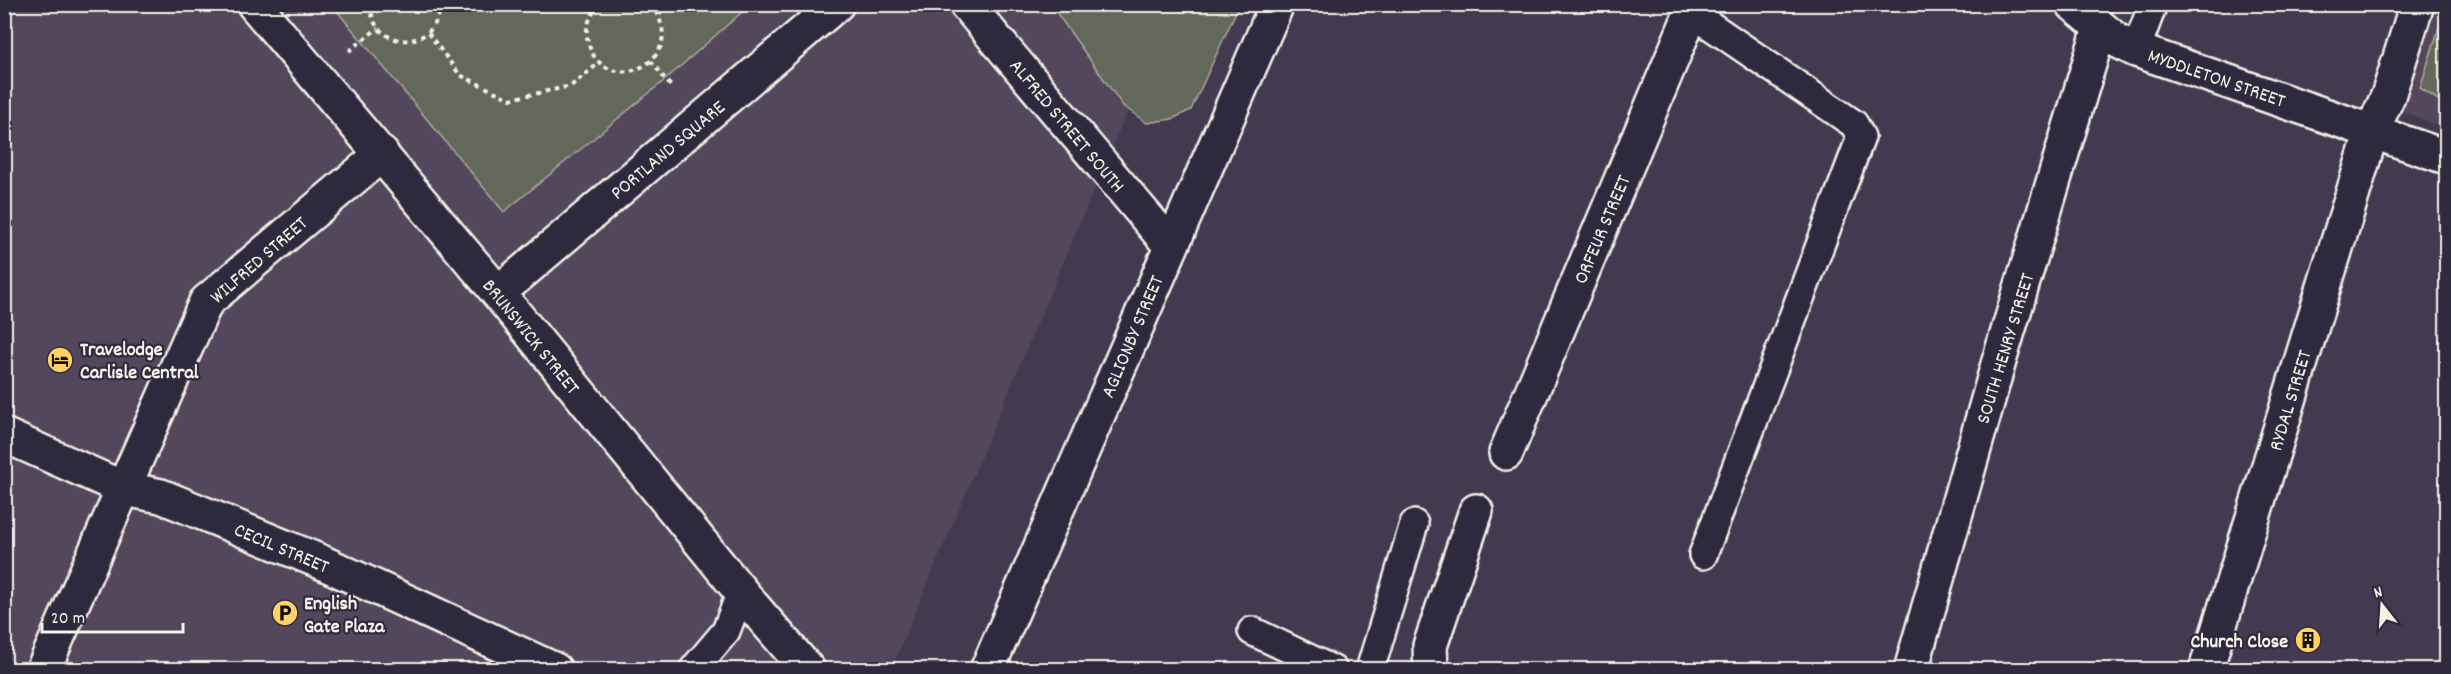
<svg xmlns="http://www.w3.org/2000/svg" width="2451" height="674" viewBox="0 0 2451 674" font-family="Dekko,sans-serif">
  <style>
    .built { fill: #53465b }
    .green { fill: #64685a; stroke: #acaca1; stroke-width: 1.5 }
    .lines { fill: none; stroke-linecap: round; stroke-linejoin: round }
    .lane-casing { stroke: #f4f1e8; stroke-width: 32 }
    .street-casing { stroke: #f4f1e8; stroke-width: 38 }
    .secondary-casing { stroke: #f4f1e8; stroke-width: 38 }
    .path { stroke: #f4f1e8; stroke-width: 4; stroke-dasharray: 4.5 4.5; stroke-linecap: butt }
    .lane { stroke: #2f2a3d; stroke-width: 27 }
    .street { stroke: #2f2a3d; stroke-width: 33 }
    .secondary { stroke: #2f2a3d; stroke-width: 33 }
    .labels { text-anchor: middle; stroke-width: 4.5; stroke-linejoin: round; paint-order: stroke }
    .street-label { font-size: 20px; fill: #f4f1e8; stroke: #2f2a3d }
    .poi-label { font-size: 20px; font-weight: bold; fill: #f4f1e8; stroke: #2f2a3d; text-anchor: start }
  </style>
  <rect width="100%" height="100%" fill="#443a4f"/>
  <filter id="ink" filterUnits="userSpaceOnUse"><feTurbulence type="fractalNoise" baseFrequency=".0167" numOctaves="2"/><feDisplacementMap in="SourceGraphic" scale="12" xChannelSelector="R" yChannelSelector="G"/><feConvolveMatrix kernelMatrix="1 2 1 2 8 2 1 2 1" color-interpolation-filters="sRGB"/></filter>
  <g filter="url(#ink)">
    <!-- built -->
    <path class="built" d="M 4,5 L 1172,5 L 891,670 L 5,669 Z
      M 2423,5 L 2446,5 L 2446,128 L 2393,108 Z"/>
    <!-- green -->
    <path class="green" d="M 332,5 L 750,5 L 665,80 L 504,212 Z
      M 1051,5 L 1239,5 L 1191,110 L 1172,119 L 1147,123 L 1123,106 Z
      M 2446,5 L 2446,105 L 2420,88 Z"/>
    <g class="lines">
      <!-- lane casing -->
      <g class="lane-casing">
        <path id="lane" d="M 1692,13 L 1854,124 L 1861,137 L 1703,555
          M 2136,50 L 2153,4
          M 1252,631 L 1333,670
          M 693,670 L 726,631 L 741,592
          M 1370,670 L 1414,524"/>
      </g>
      <!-- street casing -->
      <g class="street-casing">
        <path id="street" d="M 966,4 L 1170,245
          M 498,293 L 837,4
          M 4,435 L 125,489 L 161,496 L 319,561 L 555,670
          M 1506,453 L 1695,4
          M 43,670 L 206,302 L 382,154
          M 1431,670 L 1430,646 L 1476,511
          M 1911,670 L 1999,361 L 2100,28"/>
      </g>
      <!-- secondary casing -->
      <g class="secondary-casing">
        <path id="secondary" d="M 254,4 L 498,293 L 751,604 L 808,670
          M 2073,4 L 2116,40 L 2136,50 L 2446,157
          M 987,670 L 1277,4
          M 2206,670 L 2372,131 L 2388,96 L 2417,4"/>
      </g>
      <!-- path -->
      <path class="path" d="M 371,4 C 369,51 439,54 440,4
        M 600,4 C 590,15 584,28 588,42 C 604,103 696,59 650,4
        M 659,14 L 666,4
        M 428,33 L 460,75 L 510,99 L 571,86 L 599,63
        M 349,51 L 378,28
        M 651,61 L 673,89"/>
      <!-- lane -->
      <use href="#lane" class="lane"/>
      <!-- street -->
      <use href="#street" class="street"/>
      <!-- secondary -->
      <use href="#secondary" class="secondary"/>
    </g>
  </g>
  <!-- icons -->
  <defs>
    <g id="hotel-disc" transform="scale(1.35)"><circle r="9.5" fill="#ffd166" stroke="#2f2a3d"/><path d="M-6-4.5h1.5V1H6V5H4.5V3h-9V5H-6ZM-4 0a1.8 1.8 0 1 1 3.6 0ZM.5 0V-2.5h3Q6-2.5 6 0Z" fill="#111"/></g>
    <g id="parking-disc" transform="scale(1.35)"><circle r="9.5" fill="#ffd166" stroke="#2f2a3d"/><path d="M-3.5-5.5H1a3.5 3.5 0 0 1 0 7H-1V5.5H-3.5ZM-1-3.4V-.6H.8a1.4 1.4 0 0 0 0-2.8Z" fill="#111"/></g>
    <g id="building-disc" transform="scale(1.35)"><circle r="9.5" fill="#ffd166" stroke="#2f2a3d"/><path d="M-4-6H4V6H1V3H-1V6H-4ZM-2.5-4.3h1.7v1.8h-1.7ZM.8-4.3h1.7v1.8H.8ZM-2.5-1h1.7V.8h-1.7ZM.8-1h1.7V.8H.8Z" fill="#111"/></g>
  </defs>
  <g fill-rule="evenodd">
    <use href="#hotel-disc" x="60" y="360"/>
    <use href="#parking-disc" x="285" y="613"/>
    <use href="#building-disc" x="2308" y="640"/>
  </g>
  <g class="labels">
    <!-- street labels -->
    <g class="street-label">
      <text transform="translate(2217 77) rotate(19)" y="7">MYDDLETON STREET</text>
      <text transform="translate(1068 125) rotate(50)" y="7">ALFRED STREET SOUTH</text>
      <text transform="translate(667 149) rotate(-40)" y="7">PORTLAND SQUARE</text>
      <text transform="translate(1601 229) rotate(-67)" y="7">ORFEUR STREET</text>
      <text transform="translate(258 259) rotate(-41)" y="7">WILFRED STREET</text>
      <text transform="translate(532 336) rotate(51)" y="7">BRUNSWICK STREET</text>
      <text transform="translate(1131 336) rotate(-67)" y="7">AGLIONBY STREET</text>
      <text transform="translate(2004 348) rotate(-73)" y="7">SOUTH HENRY STREET</text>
      <text transform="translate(2289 400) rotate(-73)" y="7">RYDAL STREET</text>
      <text transform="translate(282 547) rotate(23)" y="7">CECIL STREET</text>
    </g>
    <!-- poi labels -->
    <g class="poi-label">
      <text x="80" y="355">Travelodge<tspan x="80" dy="23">Carlisle Central</tspan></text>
      <text x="304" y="609">English<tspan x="304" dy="23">Gate Plaza</tspan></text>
      <text x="2288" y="647" text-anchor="end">Church Close</text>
    </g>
  </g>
  <!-- margin -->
  <rect width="2451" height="674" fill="none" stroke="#2f2a3d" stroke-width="24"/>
  <rect x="12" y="12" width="2427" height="650" fill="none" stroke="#f4f1e8" stroke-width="2" filter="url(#ink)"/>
  <!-- north arrow -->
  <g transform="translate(2382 605) rotate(343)" stroke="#2f2a3d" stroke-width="4.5" paint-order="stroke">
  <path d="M0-4.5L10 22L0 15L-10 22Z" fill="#f4f1e8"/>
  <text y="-9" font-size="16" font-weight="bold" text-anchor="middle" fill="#f4f1e8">N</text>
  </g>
  <!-- scale -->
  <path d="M42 623v9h141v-9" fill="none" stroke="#f4f1e8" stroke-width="3"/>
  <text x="51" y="623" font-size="18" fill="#f4f1e8" stroke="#2f2a3d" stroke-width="4.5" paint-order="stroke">20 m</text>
</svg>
